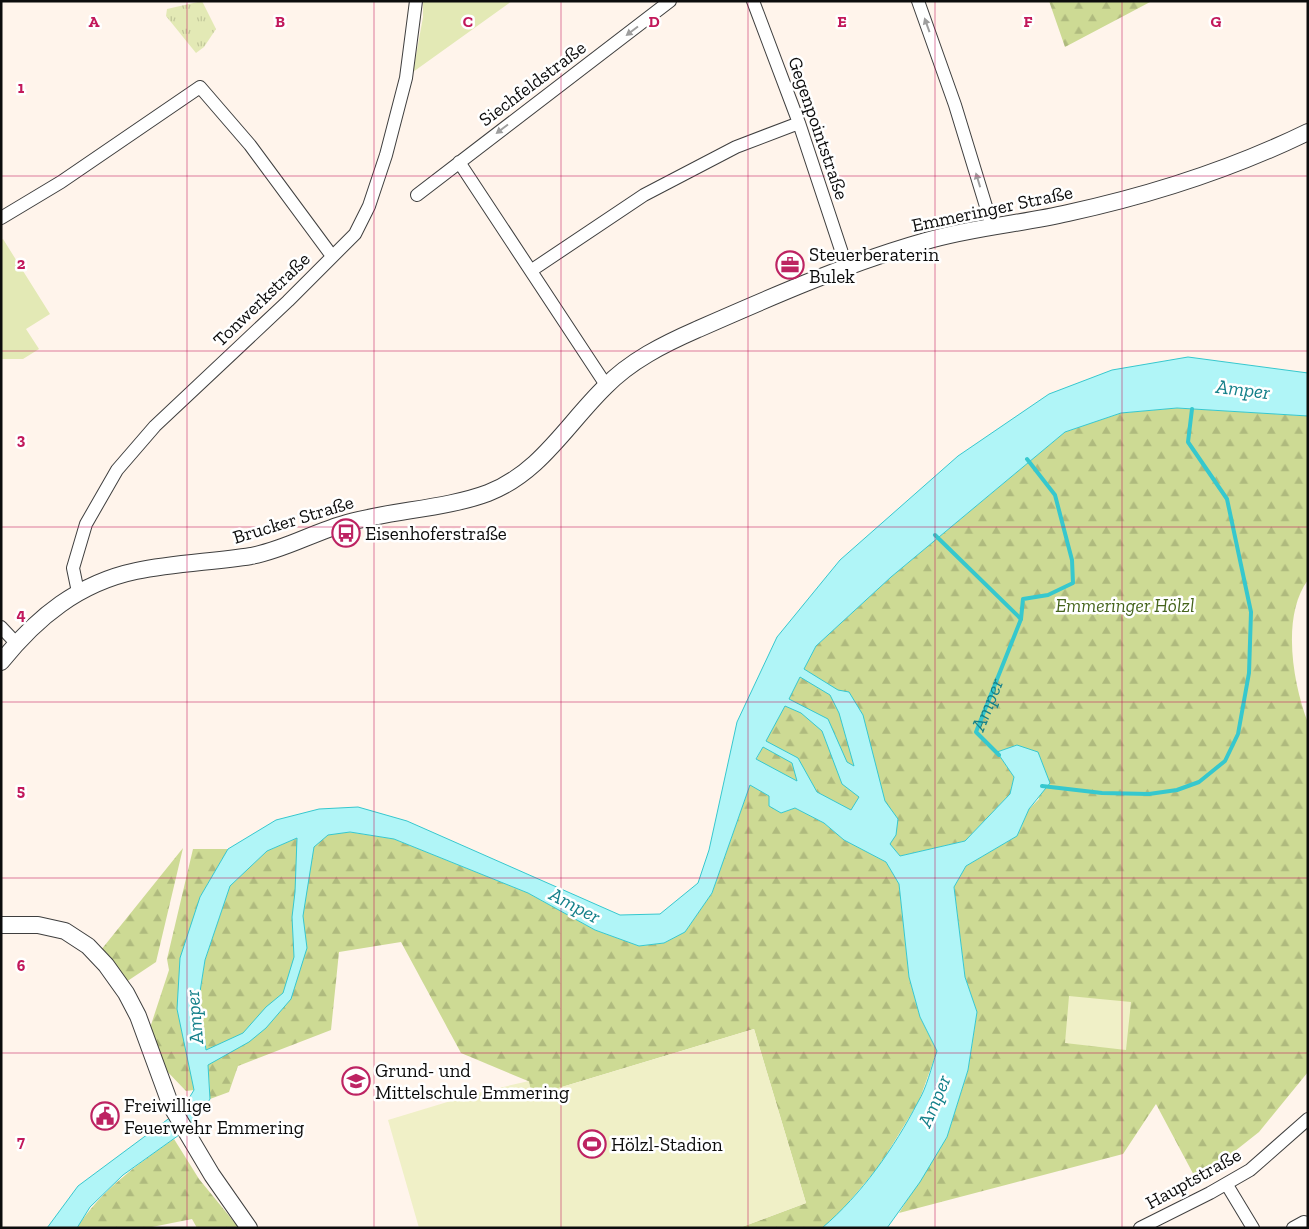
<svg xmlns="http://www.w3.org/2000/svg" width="1309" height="1229" viewBox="0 0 1309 1229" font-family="'Zilla Slab',serif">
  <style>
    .grass { fill: #e3e9b5 }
    .forest { fill: url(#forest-firs) }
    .park { fill: url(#park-tufts) }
    .pitch { fill: #f0f0c7 }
    .water { fill: #b0f5f7; stroke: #36c8ce; fill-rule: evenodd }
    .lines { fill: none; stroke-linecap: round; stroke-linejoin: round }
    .stream { stroke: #36c8ce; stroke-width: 4 }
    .minor-casing { stroke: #3f3f3f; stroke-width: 14 }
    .tertiary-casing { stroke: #3f3f3f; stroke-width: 18 }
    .minor { stroke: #fff; stroke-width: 12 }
    .tertiary { stroke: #fff; stroke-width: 16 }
    .oneway { fill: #9e9e9e }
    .grid { fill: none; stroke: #c2185b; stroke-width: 1; stroke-opacity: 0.55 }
    .labels { text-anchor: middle; stroke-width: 5; stroke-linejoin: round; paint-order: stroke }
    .street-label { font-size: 19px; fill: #0c0c0c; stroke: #fff }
    .poi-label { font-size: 19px; fill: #0c0c0c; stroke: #fff; text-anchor: start }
    .park-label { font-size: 19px; font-style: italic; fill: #45641c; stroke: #fff }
    .water-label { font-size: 20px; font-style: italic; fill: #14808a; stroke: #fff }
    .grid-label { font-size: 16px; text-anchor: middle; font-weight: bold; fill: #c2185b; stroke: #fff; stroke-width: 5; stroke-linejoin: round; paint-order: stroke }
  </style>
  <defs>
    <pattern id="forest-firs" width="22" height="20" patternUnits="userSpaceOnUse" patternTransform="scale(1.25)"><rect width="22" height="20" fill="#cdda94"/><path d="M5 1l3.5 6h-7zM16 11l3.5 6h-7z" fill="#afba7e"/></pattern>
    <pattern id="park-tufts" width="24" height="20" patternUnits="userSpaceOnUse" patternTransform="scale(1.25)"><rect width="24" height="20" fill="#e3e9b5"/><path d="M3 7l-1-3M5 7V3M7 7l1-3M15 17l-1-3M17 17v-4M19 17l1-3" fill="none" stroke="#c2c79a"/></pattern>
  </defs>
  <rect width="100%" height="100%" fill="#fff4eb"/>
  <!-- grass -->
  <path class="grass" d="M 423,1 L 512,1 L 413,72 L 423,17 Z
    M 3,239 L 50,314 L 26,329 L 39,349 L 23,359 L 1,359 L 1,240 Z"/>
  <!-- forest -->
  <path class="forest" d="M 1049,1 L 1152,1 L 1065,47 Z
    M 1177,408 L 1308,416 L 1308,580 C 1281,616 1293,684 1308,723 L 1308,1072 L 1259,1132 L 1197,1181 L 1156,1104 L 1123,1154 L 899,1213 L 947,1137 L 968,1070 L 977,1012 L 965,977 L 954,887 L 966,866 L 1017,836 L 1029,809 L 1039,799 L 1017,745 L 997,752 L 1014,777 L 1010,794 L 965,841 L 900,856 L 870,821 L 756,760 L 816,646 L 891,577 L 1065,432 L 1121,413 Z
    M 750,785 L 769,796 L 781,813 L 795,808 L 824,823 L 844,840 L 886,862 L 899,884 L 909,977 L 920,1017 L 937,1051 L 919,1101 L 880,1165 L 837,1216 L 822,1228 L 739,1228 L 806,1203 L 754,1029 L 532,1096 L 528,1081 L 461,1053 L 401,942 L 339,952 L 331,1030 L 238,1066 L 229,1092 L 210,1099 L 209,1076 L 199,998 L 205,960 L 230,886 L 267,851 L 297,838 L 349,832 L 394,839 L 528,893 L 595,930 L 639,946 L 664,943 L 685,932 L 712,893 Z
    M 183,848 L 156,962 L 126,982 L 101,950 Z
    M 193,849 L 228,849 L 200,897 L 194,1090 L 186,1091 L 161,1065 L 149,1031 L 169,970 L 167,959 Z
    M 174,1139 L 199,1179 L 239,1228 L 197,1228 L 192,1219 L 147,1228 L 77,1228 C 102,1189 137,1165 174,1139 Z"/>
  <!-- park -->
  <path class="park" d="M 202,1 L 216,29 L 204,47 L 196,53 L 166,16 L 167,9 Z"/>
  <!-- pitch -->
  <path class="pitch" d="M 1069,996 L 1131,1002 L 1126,1050 L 1065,1043 Z
    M 754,1029 L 806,1203 L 739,1228 L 419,1228 L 388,1120 L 477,1093 L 529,1081 L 532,1096 Z"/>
  <!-- water -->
  <path class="water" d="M 1188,357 L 1308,373 L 1308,416 L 1177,408 L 1121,413 L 1065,432 L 891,577 L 816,646 L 804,669 L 838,690 L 849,692 L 863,715 L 885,801 L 898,819 L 896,835 L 890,844 L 900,856 L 965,841 L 1010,794 L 1014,777 L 997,752 L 1017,745 L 1038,752 L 1050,783 L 1029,809 L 1017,836 L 966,866 L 954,887 L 965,977 L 977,1012 L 968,1070 L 947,1137 L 920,1182 L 887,1228 L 822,1228 C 862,1194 894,1148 918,1102 C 927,1087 931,1068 937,1051 L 920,1017 L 909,977 L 899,884 L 886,862 L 844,840 L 824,823 L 795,808 L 781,813 L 769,806 L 769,796 L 750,785 L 712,893 L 685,932 L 664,943 L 639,946 L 595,930 L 528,893 L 394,839 L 350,832 L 328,835 L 314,847 L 303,916 L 307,948 L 291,999 L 266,1028 L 249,1042 L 208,1065 L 210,1099 L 193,1125 L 123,1175 L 90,1207 L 77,1228 L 47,1228 L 78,1186 L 183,1108 L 194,1090 L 177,1009 L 180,958 L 200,897 L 228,849 L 276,820 L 319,809 L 358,807 L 407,821 L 620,915 L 660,914 L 698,883 L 709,850 L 737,722 L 777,637 L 840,560 L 958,456 L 1049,394 L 1112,370 ZM 800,677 L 830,695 L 839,713 L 854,766 L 847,762 L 828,719 L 789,699 ZM 785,706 L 801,713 L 822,731 L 842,784 L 859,797 L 851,810 L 817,792 L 798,758 L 766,741 ZM 763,747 L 792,763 L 797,781 L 756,759 ZM 297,838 L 295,892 L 292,917 L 294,957 L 283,993 L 266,1007 L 243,1033 L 206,1050 L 199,998 L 205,960 L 230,886 L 267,851 Z"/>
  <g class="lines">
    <!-- stream -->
    <g class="stream">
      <path d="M 935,535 L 1021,619"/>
      <path id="s1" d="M 999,755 L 976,732 L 1021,619 L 1023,599 L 1048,595 L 1073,583 L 1072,560 L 1055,495 L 1027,459"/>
      <path d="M 1042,786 L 1102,793 L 1149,794 L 1177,790 L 1199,782 L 1225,761 L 1238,734 L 1249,673 L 1251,612 L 1227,499 L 1188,442 L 1192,409"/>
    </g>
    <!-- minor casing -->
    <g class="minor-casing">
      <path id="minor" d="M 753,1 L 799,123 L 847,268
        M 918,1 L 955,105 L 992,226
        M 459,162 L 606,385
        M 417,195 L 670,1
        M 1,218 L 61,182 L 200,87 L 250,145 L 332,256
        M 532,270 L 644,195 L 736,147 L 799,123
        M 78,592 L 73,568 L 86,524 L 117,470 L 155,426 L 288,301 L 355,234 L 369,206 L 386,155 L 406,78 L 416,1
        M 1,627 L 16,643
        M 1227,1185 L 1253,1228
        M 1140,1228 L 1210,1193 L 1250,1170 L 1308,1119
        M 1293,1228 L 1304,1222 L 1308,1223"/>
    </g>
    <!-- tertiary casing -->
    <g class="tertiary-casing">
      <path id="tertiary" d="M 1,662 C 37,617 79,583 136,571 C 174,563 213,562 251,556 C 284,550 314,532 347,523 C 392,510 445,509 488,493 C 540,473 567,424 605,387 C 630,361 664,344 696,330 C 771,297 848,263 926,241 C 973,227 1021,224 1068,213 C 1151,195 1232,169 1308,132
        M 1,925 L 38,925 L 65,931 L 88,946 L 106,965 L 126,993 L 138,1016 L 171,1106 L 212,1175 L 249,1228"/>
    </g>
    <!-- minor -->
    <use href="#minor" class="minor"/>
    <!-- tertiary -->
    <use href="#tertiary" class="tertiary"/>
  </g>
  <!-- one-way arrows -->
  <defs><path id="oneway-solid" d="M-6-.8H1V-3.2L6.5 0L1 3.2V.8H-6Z" transform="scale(1.25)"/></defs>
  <g class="oneway">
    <use href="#oneway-solid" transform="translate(927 25) rotate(-110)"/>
    <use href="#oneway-solid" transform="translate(632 31) rotate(143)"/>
    <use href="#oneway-solid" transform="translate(502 129) rotate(143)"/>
    <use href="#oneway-solid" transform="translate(978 180) rotate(-107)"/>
  </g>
  <!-- grid -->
  <path class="grid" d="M 187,1 L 187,1228M 374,1 L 374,1228M 561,1 L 561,1228M 748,1 L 748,1228M 935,1 L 935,1228M 1122,1 L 1122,1228M 1,176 L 1308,176M 1,351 L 1308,351M 1,527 L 1308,527M 1,702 L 1308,702M 1,878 L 1308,878M 1,1053 L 1308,1053"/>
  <!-- icons -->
  <defs>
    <g id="office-ring" transform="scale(1.4375)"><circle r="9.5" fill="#fff" stroke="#bd2362" stroke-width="1.5"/><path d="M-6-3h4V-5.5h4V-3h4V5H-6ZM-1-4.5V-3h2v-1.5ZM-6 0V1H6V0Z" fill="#bd2362"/></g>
    <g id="bus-ring" transform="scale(1.4375)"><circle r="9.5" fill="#fff" stroke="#bd2362" stroke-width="1.5"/><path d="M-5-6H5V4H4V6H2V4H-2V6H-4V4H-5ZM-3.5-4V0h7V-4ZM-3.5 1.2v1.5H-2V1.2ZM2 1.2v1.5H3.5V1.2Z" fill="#bd2362"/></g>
    <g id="school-ring" transform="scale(1.4375)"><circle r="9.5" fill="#fff" stroke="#bd2362" stroke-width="1.5"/><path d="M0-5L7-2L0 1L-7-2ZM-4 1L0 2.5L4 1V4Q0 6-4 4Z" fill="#bd2362"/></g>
    <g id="civic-ring" transform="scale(1.4375)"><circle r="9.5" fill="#fff" stroke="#bd2362" stroke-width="1.5"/><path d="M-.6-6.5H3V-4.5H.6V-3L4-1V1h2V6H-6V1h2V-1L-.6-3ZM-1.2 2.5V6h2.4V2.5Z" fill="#bd2362"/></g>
    <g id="stadium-ring" transform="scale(1.4375)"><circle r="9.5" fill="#fff" stroke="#bd2362" stroke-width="1.5"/><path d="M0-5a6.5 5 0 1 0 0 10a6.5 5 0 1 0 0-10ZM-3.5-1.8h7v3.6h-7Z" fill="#bd2362"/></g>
  </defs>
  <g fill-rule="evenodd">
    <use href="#office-ring" x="790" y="265"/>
    <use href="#bus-ring" x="346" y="533"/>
    <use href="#school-ring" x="356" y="1081"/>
    <use href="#civic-ring" x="105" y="1116"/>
    <use href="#stadium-ring" x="592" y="1144"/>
  </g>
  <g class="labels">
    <!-- street labels -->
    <g class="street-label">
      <text transform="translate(532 83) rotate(-37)" y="7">Siechfeldstraße</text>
      <text transform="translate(819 128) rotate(71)" y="7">Gegenpointstraße</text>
      <text transform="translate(992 208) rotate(-12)" y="7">Emmeringer Straße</text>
      <text transform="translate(261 299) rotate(-44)" y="7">Tonwerkstraße</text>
      <text transform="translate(293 519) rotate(-17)" y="7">Brucker Straße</text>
      <text transform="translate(1193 1178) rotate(-29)" y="7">Hauptstraße</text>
    </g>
    <!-- poi labels -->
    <g class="poi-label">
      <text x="809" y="261">Steuerberaterin<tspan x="809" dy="22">Bulek</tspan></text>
      <text x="365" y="540">Eisenhoferstraße</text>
      <text x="375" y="1077">Grund- und<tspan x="375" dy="22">Mittelschule Emmering</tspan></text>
      <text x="124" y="1112">Freiwillige<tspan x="124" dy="22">Feuerwehr Emmering</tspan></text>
      <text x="611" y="1151">Hölzl-Stadion</text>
    </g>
    <!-- park labels -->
    <g class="park-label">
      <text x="1125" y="612">Emmeringer Hölzl</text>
    </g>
    <!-- water labels -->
    <g class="water-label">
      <text transform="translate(1243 389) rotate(7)" y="7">Amper</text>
      <text dy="7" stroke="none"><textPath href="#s1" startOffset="62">Amper</textPath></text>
      <text transform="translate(575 905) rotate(28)" y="7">Amper</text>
      <text transform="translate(194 1017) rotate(-95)" y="7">Amper</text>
      <text transform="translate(934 1101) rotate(-67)" y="7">Amper</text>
    </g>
  </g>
  <g class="grid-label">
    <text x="94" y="27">A</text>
    <text x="280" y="27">B</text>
    <text x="468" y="27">C</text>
    <text x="654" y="27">D</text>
    <text x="842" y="27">E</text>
    <text x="1028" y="27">F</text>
    <text x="1216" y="27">G</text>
    <text x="21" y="93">1</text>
    <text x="21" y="269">2</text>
    <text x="21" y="445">3</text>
    <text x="21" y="620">4</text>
    <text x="21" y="796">5</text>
    <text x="21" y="971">6</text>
    <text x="21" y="1147">7</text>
  </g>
  <!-- border -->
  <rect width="1309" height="1229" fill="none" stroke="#0c0c0c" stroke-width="5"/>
</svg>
